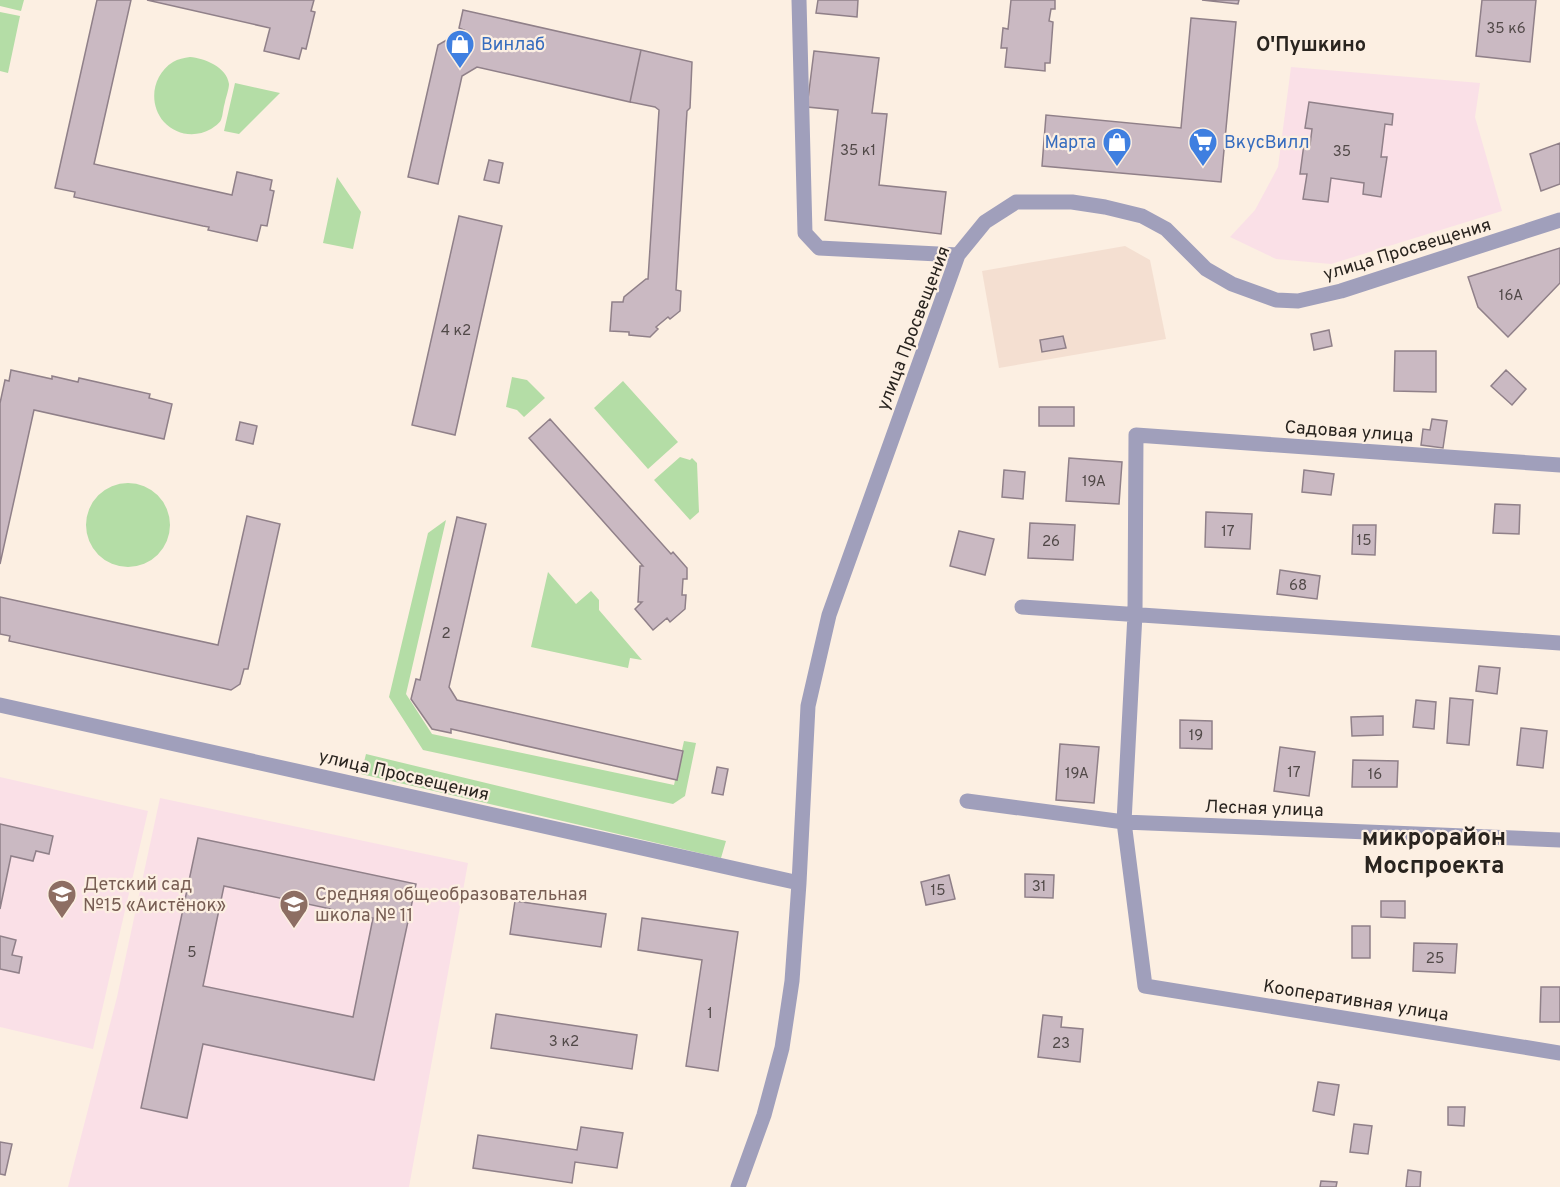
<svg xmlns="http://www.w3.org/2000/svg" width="1560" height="1187" viewBox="0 0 1560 1187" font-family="Overpass,sans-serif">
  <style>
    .industrial { fill: #f4dfd1 }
    .education { fill: #fae0e7 }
    .green { fill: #b4dda6 }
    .building { fill: #cab9c2; stroke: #908089; stroke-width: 1.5; fill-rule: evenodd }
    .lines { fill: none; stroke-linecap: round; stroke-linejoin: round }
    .street { stroke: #a09fbb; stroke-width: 15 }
    .labels { text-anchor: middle; stroke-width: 4.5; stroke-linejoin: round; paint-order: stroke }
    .number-label { font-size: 15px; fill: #514948 }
    .shop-label { font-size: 18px; fill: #366cbe; stroke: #fcefe2; text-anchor: start }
    .street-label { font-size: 18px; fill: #29241f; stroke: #fcefe2 }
    .education-label { font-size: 18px; fill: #785e54; stroke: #fcefe2; text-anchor: start }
    .neighbourhood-label { font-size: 20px; font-weight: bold; fill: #29241f; stroke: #fcefe2 }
    .district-label { font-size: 24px; font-weight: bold; fill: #29241f; stroke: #fcefe2 }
  </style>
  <rect width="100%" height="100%" fill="#fcefe2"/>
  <!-- industrial -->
  <path class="industrial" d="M 1125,246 L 1150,260 L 1166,339 L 999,368 L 982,271 Z"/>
  <!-- education -->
  <path class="education" d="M 1291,67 L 1480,83 L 1475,117 L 1502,211 L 1331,264 L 1276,259 L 1230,237 L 1255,210 L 1278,167 Z
    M 0,777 L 148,811 L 93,1049 L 0,1027 Z
    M 160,798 L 468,863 L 409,1187 L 68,1187 L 117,997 Z"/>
  <!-- green -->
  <path class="green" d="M 0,0 L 24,0 L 21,11 L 0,6 Z
    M 0,12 L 20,16 L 8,73 L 0,71 Z
    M 190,57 C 204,58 227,67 229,84 C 229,89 226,97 225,102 C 223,108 223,115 221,120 C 219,124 214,127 211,129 C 195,138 176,135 164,122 C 148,104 152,75 173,62 C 178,59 184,58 190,57 Z
    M 235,83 L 280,93 L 239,134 L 224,131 Z
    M 337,177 L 361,212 L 353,249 L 323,243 Z
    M 512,377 L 527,380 L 545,398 L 524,417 L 517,410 L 506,407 Z
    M 623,381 L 678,442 L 648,469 L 594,408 Z
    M 680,457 L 690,460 L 692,458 L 697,463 L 699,512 L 690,520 L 654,480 Z
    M86 525a42 42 0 1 1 84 0a42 42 0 1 1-84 0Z
    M 446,520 L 406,694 L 432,734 L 674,785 L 684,741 L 696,743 L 685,796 L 673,804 L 423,750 L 389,697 L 428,533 Z
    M 548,572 L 576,604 L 591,591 L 599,600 L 599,610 L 642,660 L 630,658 L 628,668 L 531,647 Z
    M 366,754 L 726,841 L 721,858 L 361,774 Z"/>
  <!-- building -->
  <path class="building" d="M 97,0 L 131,0 L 94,164 L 232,195 L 237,172 L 272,180 L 270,190 L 274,191 L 267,226 L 261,225 L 257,241 L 208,230 L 209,227 L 203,226 L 74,197 L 75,192 L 55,188 Z
    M 147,0 L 314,0 L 311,11 L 315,12 L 306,49 L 302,48 L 299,59 L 264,51 L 270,28 Z
    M 818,0 L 858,0 L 857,17 L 816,13 Z
    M 1011,0 L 1055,0 L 1055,9 L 1051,9 L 1049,21 L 1053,22 L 1050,63 L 1045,63 L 1045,71 L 1005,67 L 1007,48 L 1001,48 L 1003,28 L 1008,29 Z
    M 1202,0 L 1239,0 L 1238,4 Z
    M 1482,0 L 1536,0 L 1530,62 L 1476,56 Z
    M 463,10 L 641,50 L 630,102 L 477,67 L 462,76 L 438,184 L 408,177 L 438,45 L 464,30 L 459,28 Z
    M 1191,18 L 1236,22 L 1221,182 L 1042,166 L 1046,115 L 1181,128 Z
    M 641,50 L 692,62 L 690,108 L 687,111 L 676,290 L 681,291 L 680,311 L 670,319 L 668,317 L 656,327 L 658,329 L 650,337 L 629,335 L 629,332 L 610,331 L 612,302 L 623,302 L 624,297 L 646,279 L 648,279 L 659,110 L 655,107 L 630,102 Z
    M 814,51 L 879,58 L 872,113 L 887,114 L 879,185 L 946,192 L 941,234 L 825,220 L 838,110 L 807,107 Z
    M 1309,102 L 1393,114 L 1392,125 L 1385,124 L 1381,157 L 1387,157 L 1381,197 L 1363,194 L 1364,183 L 1331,178 L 1328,202 L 1303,199 L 1307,174 L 1300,174 L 1304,144 L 1310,145 L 1312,129 L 1305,128 Z
    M 1560,143 L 1560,184 L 1541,191 L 1530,154 Z
    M 489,160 L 503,163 L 499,183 L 484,180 Z
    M 459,216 L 502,226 L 455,435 L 412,425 Z
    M 1560,248 L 1560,283 L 1508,337 L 1478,307 L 1468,277 Z
    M 1329,330 L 1332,346 L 1314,350 L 1311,334 Z
    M 1063,336 L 1066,348 L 1042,352 L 1040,340 Z
    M 1395,351 L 1436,351 L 1436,392 L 1394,391 Z
    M 11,370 L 52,379 L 52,376 L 78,382 L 79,378 L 150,394 L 149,398 L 172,404 L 164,439 L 34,410 L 0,564 L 0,403 L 5,380 L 9,381 Z
    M 1506,370 L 1526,389 L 1512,405 L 1491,386 Z
    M 1039,407 L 1074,407 L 1074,426 L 1039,426 Z
    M 550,419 L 671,554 L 673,552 L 687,568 L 687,579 L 683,579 L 682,595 L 686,595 L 685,609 L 670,622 L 667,618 L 653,630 L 635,609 L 642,602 L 638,602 L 640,566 L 643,566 L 529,438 Z
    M 1432,419 L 1447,421 L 1443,448 L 1421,445 L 1423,429 L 1430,430 Z
    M 240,422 L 257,426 L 253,444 L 236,440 Z
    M 1069,458 L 1122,462 L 1119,504 L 1066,501 Z
    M 1004,470 L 1025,472 L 1023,499 L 1002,497 Z
    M 1304,470 L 1334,474 L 1331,495 L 1302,492 Z
    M 1495,504 L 1520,505 L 1519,534 L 1493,533 Z
    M 1206,512 L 1252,514 L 1250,549 L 1205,547 Z
    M 247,516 L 280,524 L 248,669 L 244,669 L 240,684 L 231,690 L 9,641 L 10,636 L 0,634 L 0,597 L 218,645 Z
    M 457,517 L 486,524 L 449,687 L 457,700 L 683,751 L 677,780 L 451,729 L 451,733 L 432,729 L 411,699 L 416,679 L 420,680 Z
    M 1030,523 L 1075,525 L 1073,560 L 1028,558 Z
    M 1353,525 L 1376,525 L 1375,555 L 1352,554 Z
    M 959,531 L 994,539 L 985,575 L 950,566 Z
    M 1280,570 L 1320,576 L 1317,599 L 1277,594 Z
    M 1479,666 L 1500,668 L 1497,694 L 1476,691 Z
    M 1450,698 L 1473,700 L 1469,745 L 1447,743 Z
    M 1416,700 L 1436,702 L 1434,729 L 1413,727 Z
    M 1383,716 L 1383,735 L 1352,736 L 1351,717 Z
    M 1180,720 L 1212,721 L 1212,749 L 1180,748 Z
    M 1521,728 L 1547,731 L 1543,768 L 1517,765 Z
    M 1060,744 L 1099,747 L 1094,803 L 1056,800 Z
    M 1280,747 L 1315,752 L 1309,796 L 1274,791 Z
    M 1353,760 L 1398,761 L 1397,787 L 1352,787 Z
    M 717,767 L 728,769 L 723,795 L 712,793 Z
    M 0,824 L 53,836 L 49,854 L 36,851 L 33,861 L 11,856 L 0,909 Z
    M 198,838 L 416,884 L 374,1080 L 203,1044 L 187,1118 L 141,1108 ZM 224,886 L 373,918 L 353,1017 L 203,986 Z
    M 1025,874 L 1054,875 L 1053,898 L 1025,897 Z
    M 949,875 L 955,899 L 926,905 L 921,882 Z
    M 515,901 L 606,914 L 601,947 L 510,934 Z
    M 1381,901 L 1405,901 L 1405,918 L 1381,917 Z
    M 642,918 L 738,932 L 718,1071 L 686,1066 L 702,960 L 638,950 Z
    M 1352,926 L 1370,926 L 1370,958 L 1352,958 Z
    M 0,936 L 16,940 L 12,955 L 22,957 L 19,973 L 0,969 Z
    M 1414,943 L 1457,944 L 1455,973 L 1413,971 Z
    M 1541,987 L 1560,987 L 1560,1022 L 1540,1022 Z
    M 496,1014 L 637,1035 L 632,1069 L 491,1048 Z
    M 1043,1015 L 1062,1017 L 1061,1027 L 1083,1029 L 1080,1062 L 1038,1057 Z
    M 1318,1082 L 1339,1085 L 1334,1115 L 1313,1111 Z
    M 1448,1107 L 1465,1107 L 1464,1126 L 1448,1125 Z
    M 1354,1124 L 1372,1126 L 1368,1154 L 1350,1152 Z
    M 581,1127 L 623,1133 L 617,1168 L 575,1162 L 572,1183 L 473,1168 L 478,1135 L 577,1150 Z
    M 0,1142 L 12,1144 L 5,1175 L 0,1174 Z
    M 1408,1170 L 1421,1172 L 1420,1187 L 1406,1187 Z
    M 1321,1181 L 1337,1182 L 1336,1187 L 1320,1187 Z"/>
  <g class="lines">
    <!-- street -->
    <path class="street" d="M 799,0 L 805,233 L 819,248 L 958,255
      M 1560,465 L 1136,435 L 1135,614 L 1124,822 L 1145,986 L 1560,1053
      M 1022,607 L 1560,643
      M 0,705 L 799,883
      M 967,801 L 1124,822 L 1560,840
      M 738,1187 L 764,1115 L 782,1048 L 792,981 L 799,883 L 808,706 L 829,615 L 958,255 L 985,222 L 1016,202 L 1072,202 L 1105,207 L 1142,216 L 1166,229 L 1206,269 L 1232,284 L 1276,300 L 1298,301 L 1341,291 L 1560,220"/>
  </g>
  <!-- icons -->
  <defs>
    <g id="shop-pin" transform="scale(1.5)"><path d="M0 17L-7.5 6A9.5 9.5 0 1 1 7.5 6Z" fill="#3f7fe0" stroke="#fcefe2"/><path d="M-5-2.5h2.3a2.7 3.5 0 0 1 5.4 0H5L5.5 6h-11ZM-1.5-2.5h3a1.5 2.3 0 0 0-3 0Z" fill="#fff"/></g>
    <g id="supermarket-pin" transform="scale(1.5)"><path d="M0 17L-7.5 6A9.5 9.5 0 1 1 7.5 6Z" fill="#3f7fe0" stroke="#fcefe2"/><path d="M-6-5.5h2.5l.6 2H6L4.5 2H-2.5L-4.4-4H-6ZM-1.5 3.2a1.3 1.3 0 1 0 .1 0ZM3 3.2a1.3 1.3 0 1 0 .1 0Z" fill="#fff"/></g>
    <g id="school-pin" transform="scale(1.5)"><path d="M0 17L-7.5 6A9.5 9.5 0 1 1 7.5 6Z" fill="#8d6e63" stroke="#fcefe2"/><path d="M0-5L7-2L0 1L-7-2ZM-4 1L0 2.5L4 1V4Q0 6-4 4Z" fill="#fff"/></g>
  </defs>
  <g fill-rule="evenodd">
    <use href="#shop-pin" x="460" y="44"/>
    <use href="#shop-pin" x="1117" y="142"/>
    <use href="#supermarket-pin" x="1203" y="142"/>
    <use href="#school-pin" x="62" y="894"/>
    <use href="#school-pin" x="294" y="904"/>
  </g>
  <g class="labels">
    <!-- number labels -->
    <g class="number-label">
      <text x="1506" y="33">35 к6</text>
      <text x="858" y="155">35 к1</text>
      <text x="1342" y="156">35</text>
      <text x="1511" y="300">16А</text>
      <text x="456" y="335">4 к2</text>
      <text x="1094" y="486">19А</text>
      <text x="1228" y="536">17</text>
      <text x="1364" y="545">15</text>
      <text x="1051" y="546">26</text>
      <text x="1298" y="590">68</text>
      <text x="446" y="638">2</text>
      <text x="1196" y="740">19</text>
      <text x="1294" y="777">17</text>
      <text x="1077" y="778">19А</text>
      <text x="1375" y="779">16</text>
      <text x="1039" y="891">31</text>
      <text x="938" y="895">15</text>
      <text x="192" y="957">5</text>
      <text x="1435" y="963">25</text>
      <text x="710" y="1018">1</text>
      <text x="564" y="1046">3 к2</text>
      <text x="1061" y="1048">23</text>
    </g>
    <!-- shop labels -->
    <g class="shop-label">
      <text x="481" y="50">Винлаб</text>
      <text x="1096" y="148" text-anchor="end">Марта</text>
      <text x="1224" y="148">ВкусВилл</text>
    </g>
    <!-- street labels -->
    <g class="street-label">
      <text transform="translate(1407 249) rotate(-17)" y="6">улица Просвещения</text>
      <text transform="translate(913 328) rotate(-69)" y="6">улица Просвещения</text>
      <text transform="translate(1349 431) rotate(4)" y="6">Садовая улица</text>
      <text transform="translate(404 775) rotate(13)" y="6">улица Просвещения</text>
      <text transform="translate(1264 808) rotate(2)" y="6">Лесная улица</text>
      <text transform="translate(1356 1000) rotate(9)" y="6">Кооперативная улица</text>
    </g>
    <!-- education labels -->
    <g class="education-label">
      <text x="83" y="890">Детский сад<tspan x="83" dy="21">№15 «Аистёнок»</tspan></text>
      <text x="315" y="900">Средняя общеобразовательная<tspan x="315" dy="21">школа № 11</tspan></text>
    </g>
    <!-- neighbourhood labels -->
    <g class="neighbourhood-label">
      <text x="1311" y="51">О'Пушкино</text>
    </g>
    <!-- district labels -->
    <g class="district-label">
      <text x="1434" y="845">микрорайон<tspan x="1434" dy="28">Моспроекта</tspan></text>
    </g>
  </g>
</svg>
